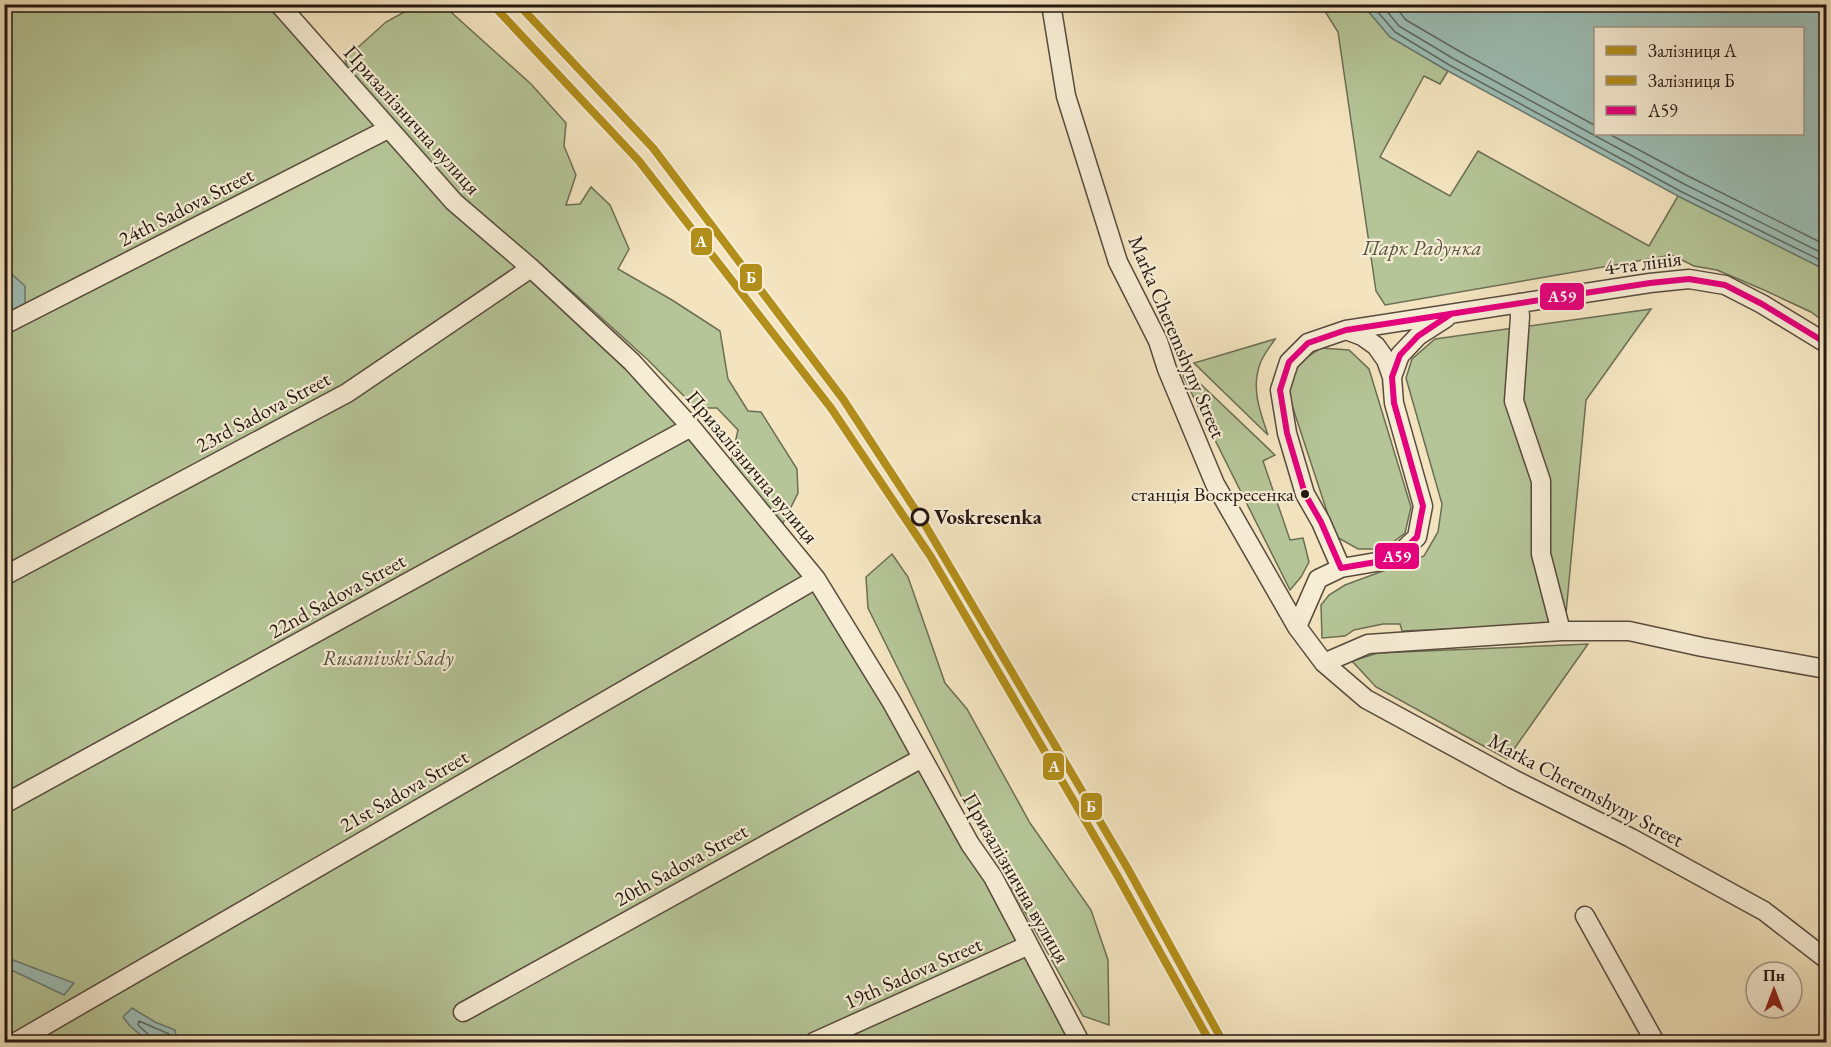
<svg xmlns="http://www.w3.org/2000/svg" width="1831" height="1047" viewBox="0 0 1831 1047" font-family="'EB Garamond',serif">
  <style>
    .green { fill: #b5c597; stroke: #6c6e54; stroke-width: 1.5 }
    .water { fill: #9cbeb6; stroke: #6c7b74; stroke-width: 1.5; fill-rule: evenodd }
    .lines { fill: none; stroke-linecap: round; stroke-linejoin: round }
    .shore { stroke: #606a64; stroke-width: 1.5 }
    .minor-casing { stroke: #584a3d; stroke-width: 21 }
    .minor { stroke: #f7edd5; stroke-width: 18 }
    .bus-1-casing { stroke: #f7edd5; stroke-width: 10 }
    .bus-1 { stroke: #e5007d; stroke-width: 6 }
    .rail-1-casing { stroke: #f7edd5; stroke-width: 12 }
    .rail-2-casing { stroke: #f7edd5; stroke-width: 12 }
    .rail-1 { stroke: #b28e1a; stroke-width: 8 }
    .rail-2 { stroke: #b28e1a; stroke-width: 8 }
    .bus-dot { fill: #241712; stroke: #f7edd5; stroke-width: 2 }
    .stop-dot { fill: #f7edd5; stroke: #241712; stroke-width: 3 }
    .labels { text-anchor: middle; stroke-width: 4.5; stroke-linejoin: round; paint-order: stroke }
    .bus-label { font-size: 20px; fill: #241712; stroke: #f7edd5; text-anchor: end }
    .street-label { font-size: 21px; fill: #241712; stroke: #f7edd5 }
    .park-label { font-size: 21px; font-style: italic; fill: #575441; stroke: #f7edd5 }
    .stop-label { font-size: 21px; font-weight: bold; fill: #241712; stroke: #f7edd5; text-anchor: start }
    .line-badge { stroke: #f7edd5; stroke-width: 2 }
    .badge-label { font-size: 16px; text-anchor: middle; font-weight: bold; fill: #fff }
  </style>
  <rect width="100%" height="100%" fill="#f3e4bf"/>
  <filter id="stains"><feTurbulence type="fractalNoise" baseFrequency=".00333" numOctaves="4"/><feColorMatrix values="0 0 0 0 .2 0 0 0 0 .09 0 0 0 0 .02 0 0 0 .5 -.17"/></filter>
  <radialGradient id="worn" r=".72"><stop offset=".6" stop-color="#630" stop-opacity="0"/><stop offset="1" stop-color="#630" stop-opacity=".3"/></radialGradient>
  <!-- green -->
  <path class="green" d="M 5,4 L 275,5 L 509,259 L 643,362 L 811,573 L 1088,1042 L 5,1042 Z
    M 417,5 L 443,5 L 531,84 L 566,123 L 564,146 L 576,175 L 566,205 L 580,204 L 591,187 L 610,205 L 629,249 L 618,269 L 672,300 L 720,331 L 728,379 L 748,411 L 761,412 L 797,469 L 798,493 L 783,523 L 748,484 L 731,461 L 738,430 L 717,408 L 696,408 L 648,360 L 575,294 L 451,189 L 350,79 L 345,59 L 386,22 Z
    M 1321,5 L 1363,5 L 1390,37 L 1448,71 L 1440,84 L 1424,76 L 1380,157 L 1450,196 L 1478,151 L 1649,246 L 1678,196 L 1826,270 L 1826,323 L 1811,312 L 1764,290 L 1717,270 L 1694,266 L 1672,255 L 1385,305 L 1376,291 L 1338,32 Z
    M 1651,309 L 1586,400 L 1565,624 L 1402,631 L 1400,624 L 1383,624 L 1354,630 L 1345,636 L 1322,638 L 1321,605 L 1329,595 L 1345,585 L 1424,556 L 1438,532 L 1442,504 L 1406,378 L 1412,359 L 1435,339 Z
    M 1275,339 C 1270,347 1263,355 1260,364 C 1251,388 1260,412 1268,435 L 1194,363 Z
    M 1321,348 L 1349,350 L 1369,369 L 1411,507 L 1405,533 L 1384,549 L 1358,549 L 1335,536 L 1287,390 L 1297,364 Z
    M 1188,372 L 1275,455 L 1263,461 L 1290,540 L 1303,538 L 1309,562 L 1301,577 L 1290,590 L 1183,376 Z
    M 892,554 L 908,577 L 945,683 L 967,709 L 1030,823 L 1091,910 L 1108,960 L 1109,1025 L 1083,1016 L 969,812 L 868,608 L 866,577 Z
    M 1588,644 L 1507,759 L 1376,687 L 1352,661 L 1378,653 Z"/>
  <!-- water -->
  <path class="water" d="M 1363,5 L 1826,5 L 1826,270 L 1678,196 L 1448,71 L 1390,37 ZM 1596,28 L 1802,28 L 1802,134 L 1596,134 Z
    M 5,268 L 25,286 L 25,315 L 5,321 Z
    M 5,957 L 74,983 L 64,995 L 5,967 Z
    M 132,1008 L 155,1022 L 175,1030 L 177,1042 L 149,1042 L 130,1026 L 123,1017 Z"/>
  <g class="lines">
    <!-- shore -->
    <path class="shore" d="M 1371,4 L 1395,32 L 1451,66 L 1680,191 L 1826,263
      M 1381,4 L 1399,26 L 1454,59 L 1684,184 L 1826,255
      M 1393,4 L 1406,20 L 1459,51 L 1596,126
      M 1609,134 L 1688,176 L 1826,245
      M 152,1042 L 150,1036 L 138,1025 L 139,1021 L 169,1034 L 171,1042"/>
    <!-- minor casing -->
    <g class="minor-casing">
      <path id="minor" d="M 279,4 L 454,202 L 531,268 L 632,362 L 691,427 L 816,579 L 891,701 L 970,844 L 993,877 L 1080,1042
        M 1051,4 L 1066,96 L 1118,262 L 1158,341 L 1167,369 L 1215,484 L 1297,627 L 1324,663 L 1366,699 L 1513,779 L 1631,838 L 1764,911 L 1826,959
        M 1519,303 L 1520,317 L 1514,401 L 1541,481 L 1541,554 L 1561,631
        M 4,325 L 388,129
        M 1392,377 L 1400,355 L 1418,336 L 1446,318
        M 1341,568 L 1321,522 L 1305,494 L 1287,433 L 1280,390 L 1289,362 L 1308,343 L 1346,330 L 1650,283 L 1689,279 L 1725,285 L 1762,304 L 1826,343
        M 4,576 L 347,393 L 531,268
        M 1297,627 L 1318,579 L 1341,568 L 1394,559 L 1417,537 L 1423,506 L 1394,403 L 1392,377 L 1386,360 L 1376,346 L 1362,336 L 1346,330
        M 1324,663 L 1368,644 L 1561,631 L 1629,631 L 1702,647 L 1826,669
        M 4,804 L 691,427
        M 1585,916 L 1655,1042
        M 463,1012 L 922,758
        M 16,1042 L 816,579
        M 814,1042 L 1029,945"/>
    </g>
    <!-- minor -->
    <use href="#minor" class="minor"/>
    <!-- bus-1 casing -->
    <g class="bus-1-casing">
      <path id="bus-1" d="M 1451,314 L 1418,336 L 1400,355 L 1392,377 L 1394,403 L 1423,506 L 1417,537 L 1394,559 L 1341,568 L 1321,522 L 1305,494 L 1287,433 L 1280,390 L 1289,362 L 1308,343 L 1346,330 L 1650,283 L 1689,279 L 1725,285 L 1762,304 L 1826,343"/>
    </g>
    <!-- bus-1 -->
    <use href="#bus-1" class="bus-1"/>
    <!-- rail-1 casing -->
    <g class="rail-1-casing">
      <path id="rail-1" d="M 492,4 L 639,161 L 831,408 L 931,557 L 1117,875 L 1210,1042"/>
    </g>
    <!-- rail-2 casing -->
    <g class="rail-2-casing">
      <path id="rail-2" d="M 518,4 L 653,148 L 843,399 L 924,523 L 1128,869 L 1223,1042"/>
    </g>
    <!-- rail-1 -->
    <use href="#rail-1" class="rail-1"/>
    <!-- rail-2 -->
    <use href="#rail-2" class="rail-2"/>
  </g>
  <!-- markers -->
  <circle class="bus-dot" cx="1305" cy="494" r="5"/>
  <circle class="stop-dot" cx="920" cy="517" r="8"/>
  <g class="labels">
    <!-- bus labels -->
    <g class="bus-label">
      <text x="1294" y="501">станція Воскресенка</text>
    </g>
    <!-- street labels -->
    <g class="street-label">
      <text transform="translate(412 120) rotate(48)" y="7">Призалізнична вулиця</text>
      <text transform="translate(186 207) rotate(-27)" y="7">24th Sadova Street</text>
      <text transform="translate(1643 263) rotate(-7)" y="7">4-та лінія</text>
      <text transform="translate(1177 337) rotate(67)" y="7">Marka Cheremshyny Street</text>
      <text transform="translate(263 412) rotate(-28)" y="7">23rd Sadova Street</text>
      <text transform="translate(752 467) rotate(50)" y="7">Призалізнична вулиця</text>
      <text transform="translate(337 596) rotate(-29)" y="7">22nd Sadova Street</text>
      <text transform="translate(1586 790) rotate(28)" y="7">Marka Cheremshyny Street</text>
      <text transform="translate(404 791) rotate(-30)" y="7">21st Sadova Street</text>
      <text transform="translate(681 865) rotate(-29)" y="7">20th Sadova Street</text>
      <text transform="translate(1016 878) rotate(60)" y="7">Призалізнична вулиця</text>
      <text transform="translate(913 973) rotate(-24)" y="7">19th Sadova Street</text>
    </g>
    <!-- park labels -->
    <g class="park-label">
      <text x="1422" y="255">Парк Радунка</text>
      <text x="388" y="665">Rusanivski Sady</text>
    </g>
    <!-- stop labels -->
    <g class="stop-label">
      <text x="934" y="524">Voskresenka</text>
    </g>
  </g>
  <g class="line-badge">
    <rect x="690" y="227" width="23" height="29" rx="6" fill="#b28e1a"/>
    <rect x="739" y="263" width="24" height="29" rx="6" fill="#b28e1a"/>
    <rect x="1539" y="282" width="46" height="29" rx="6" fill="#e5007d"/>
    <rect x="1374" y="542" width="46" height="28" rx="6" fill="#e5007d"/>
    <rect x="1042" y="752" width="23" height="29" rx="6" fill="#b28e1a"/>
    <rect x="1080" y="792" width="23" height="29" rx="6" fill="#b28e1a"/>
  </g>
  <g class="badge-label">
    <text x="701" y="247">A</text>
    <text x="751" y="283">Б</text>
    <text x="1562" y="302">А59</text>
    <text x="1397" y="562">А59</text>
    <text x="1054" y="772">A</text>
    <text x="1091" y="812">Б</text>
  </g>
  <!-- margin -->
  <rect width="1831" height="1047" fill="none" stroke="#f3e4bf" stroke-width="24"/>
  <rect x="6" y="6" width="1819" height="1035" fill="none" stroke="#241712" stroke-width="3"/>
  <rect x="12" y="12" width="1807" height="1023" fill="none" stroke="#241712" stroke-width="1.5"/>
  <!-- legend -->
  <rect x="1594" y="27" width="210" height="108" fill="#f7edd5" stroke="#a39787" stroke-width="1.5"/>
  <rect x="1606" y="46" width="30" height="9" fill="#b28e1a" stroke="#a39787" stroke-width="1.5"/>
  <text x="1648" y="57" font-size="18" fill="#241712">Залізниця A</text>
  <rect x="1606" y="76" width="30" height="9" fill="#b28e1a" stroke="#a39787" stroke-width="1.5"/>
  <text x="1648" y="87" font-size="18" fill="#241712">Залізниця Б</text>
  <rect x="1606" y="106" width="30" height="9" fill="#e5007d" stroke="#a39787" stroke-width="1.5"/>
  <text x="1648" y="117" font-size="18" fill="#241712">А59</text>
  <!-- north arrow -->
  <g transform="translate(1774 990)"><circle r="28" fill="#f7edd5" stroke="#a39787" stroke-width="1.5"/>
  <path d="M0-4.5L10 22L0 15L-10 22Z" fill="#8f2418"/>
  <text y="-9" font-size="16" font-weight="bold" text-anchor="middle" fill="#241712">Пн</text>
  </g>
  <rect width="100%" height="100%" filter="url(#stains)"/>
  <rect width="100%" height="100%" fill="url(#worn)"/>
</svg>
